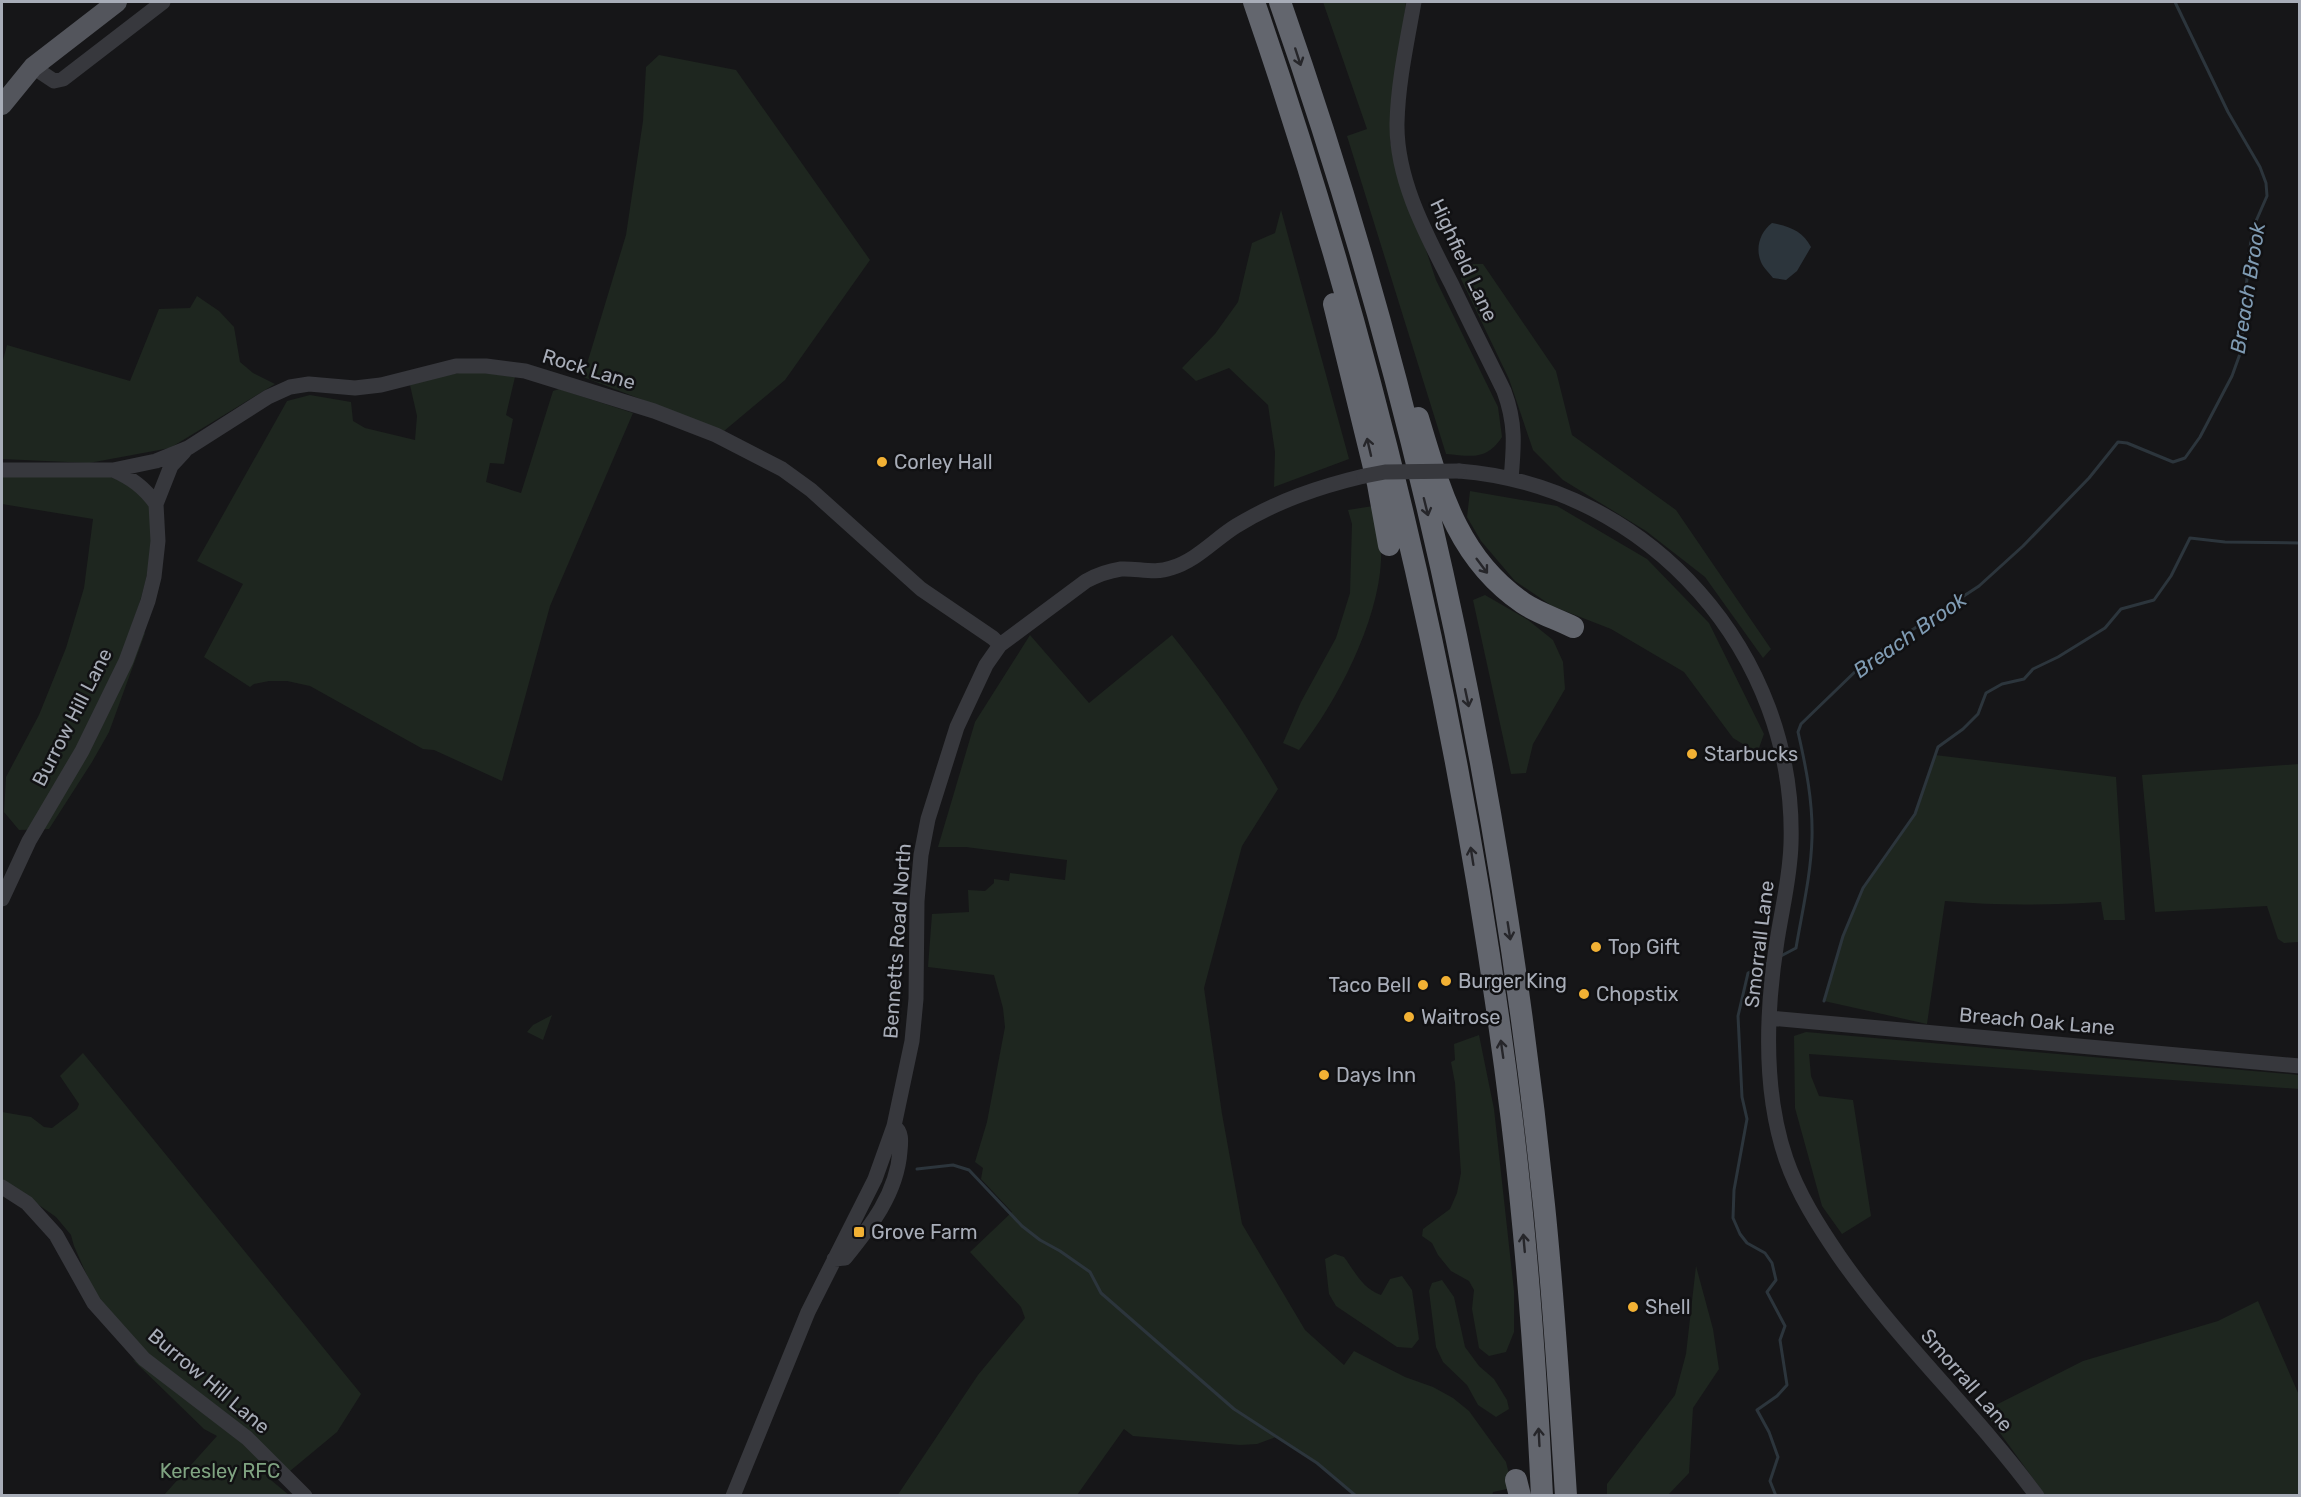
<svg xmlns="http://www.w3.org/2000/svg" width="2301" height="1497" viewBox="0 0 2301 1497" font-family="Rubik,sans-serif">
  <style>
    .green { fill: #1e261f }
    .water { fill: #2c353c }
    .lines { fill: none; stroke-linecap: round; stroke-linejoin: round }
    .stream { stroke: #2c353c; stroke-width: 3 }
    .minor { stroke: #37383d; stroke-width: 15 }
    .major { stroke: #53555c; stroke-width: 20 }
    .highway { stroke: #63666e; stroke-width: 22 }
    .minor-bridge { stroke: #37383d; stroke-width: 15 }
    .oneway { stroke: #26262a }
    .poi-dot { fill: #f2b134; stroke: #111113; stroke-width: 2 }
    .labels { text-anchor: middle; stroke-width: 5; stroke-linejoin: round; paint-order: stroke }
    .street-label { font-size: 20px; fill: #a8adb8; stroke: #111113 }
    .poi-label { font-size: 20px; fill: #a8adb8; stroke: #111113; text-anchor: start }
    .park-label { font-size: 20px; fill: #7fa381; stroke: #111113 }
    .water-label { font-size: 21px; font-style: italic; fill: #7f9bb3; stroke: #111113 }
  </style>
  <rect width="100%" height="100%" fill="#161618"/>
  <!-- green -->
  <path class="green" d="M 1323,2 L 1406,2 L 1390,142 L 1436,280 L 1498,407 L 1502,437 C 1486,461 1471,456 1446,454 L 1347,136 L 1367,129 Z
    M 659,55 L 736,70 L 870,260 L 785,380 L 724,431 L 583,377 L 626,235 L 643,121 L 646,67 Z
    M 1281,210 L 1349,459 L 1274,487 L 1275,452 L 1268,405 L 1229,368 L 1196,381 L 1182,368 L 1215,334 L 1238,302 L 1252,243 L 1275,233 Z
    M 1463,264 L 1483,264 L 1556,371 L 1572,435 L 1676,510 L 1771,649 L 1763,658 L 1705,577 L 1646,531 L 1563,480 L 1533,450 L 1509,379 L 1461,279 Z
    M 197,296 L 219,311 L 234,327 L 240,362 L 253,373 L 275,384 L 170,448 L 89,463 L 2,459 L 2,364 L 7,345 L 130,381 L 159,309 L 190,308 Z
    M 471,371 L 515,377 L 506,415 L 513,419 L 504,464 L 490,463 L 486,482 L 521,493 L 553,391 L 559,389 L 633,413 L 550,606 L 502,781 L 434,750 L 423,749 L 310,686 L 287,681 L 269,681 L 254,684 L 250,687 L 204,657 L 243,584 L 197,561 L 287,401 L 310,395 L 351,402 L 353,421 L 365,428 L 415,440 L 417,416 L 410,385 L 436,377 Z
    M 2,475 L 107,475 L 135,488 L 154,509 C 153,549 147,587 132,624 L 145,633 L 109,732 L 92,762 L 49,829 L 19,830 L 4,812 L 6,777 L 39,715 L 66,648 L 84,588 L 93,519 L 2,504 Z
    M 1470,491 L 1557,506 L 1647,559 L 1709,623 L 1764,734 L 1759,748 L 1751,749 L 1733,738 L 1684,672 L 1611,629 L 1552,606 L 1515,581 L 1481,541 L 1467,517 Z
    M 1373,506 C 1376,523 1382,544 1381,561 C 1378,622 1337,702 1299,750 L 1283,743 L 1301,702 L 1336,638 L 1350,593 L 1352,524 L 1348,510 Z
    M 1485,595 L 1528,620 L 1553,640 L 1563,662 L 1565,689 L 1533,744 L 1526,773 L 1511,774 L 1473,600 Z
    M 1030,635 L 1089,703 L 1172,635 C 1211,684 1247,734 1278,789 L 1242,846 L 1204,988 L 1222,1114 L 1242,1224 L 1305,1330 L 1344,1365 L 1354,1351 L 1405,1377 L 1433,1387 L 1453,1398 L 1469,1411 L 1506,1462 L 1510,1478 L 1507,1489 L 1493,1492 L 1492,1496 L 1356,1495 L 1317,1463 L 1276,1437 L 1257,1444 L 1240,1445 L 1133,1436 L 1124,1429 L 1077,1495 L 897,1496 L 978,1375 L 1025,1318 L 1021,1307 L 970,1252 L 1012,1212 L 981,1179 L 983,1168 L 975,1162 L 987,1122 L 1005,1027 L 1003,1008 L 994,975 L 928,967 L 932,914 L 969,912 L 968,890 L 985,891 L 994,883 L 994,879 L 1009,881 L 1010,873 L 1065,880 L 1067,860 L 966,847 L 938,847 L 975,722 Z
    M 1935,755 L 2116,777 L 2125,920 L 2104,920 L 2101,902 C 2049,905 1998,906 1945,901 L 1927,1024 L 1824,1001 L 1844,933 L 1863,888 L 1915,814 Z
    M 2299,764 L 2299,942 L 2284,943 L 2278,939 L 2267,906 L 2155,912 L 2142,775 Z
    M 552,1015 L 543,1040 L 527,1032 L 533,1025 Z
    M 1806,1032 L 2299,1075 L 2299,1089 L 1809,1054 L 1811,1076 L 1819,1096 L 1853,1100 L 1871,1216 L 1842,1234 L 1822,1206 L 1795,1108 L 1794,1036 Z
    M 1479,1035 L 1494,1109 L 1514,1291 L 1514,1332 L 1506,1352 L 1489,1356 L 1479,1348 L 1472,1309 L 1474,1290 L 1469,1281 L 1451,1271 L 1438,1255 L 1432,1243 L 1422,1236 L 1423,1229 L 1450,1209 L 1457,1193 L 1461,1173 L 1455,1083 L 1451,1062 L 1455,1060 L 1454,1044 Z
    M 83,1053 L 361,1394 L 337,1432 L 290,1471 L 266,1476 L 289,1495 L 164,1495 L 217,1436 L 204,1429 L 133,1360 L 163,1367 L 148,1354 L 96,1296 L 74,1246 L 71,1235 L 56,1217 L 2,1179 L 2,1112 L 31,1117 L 44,1127 L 52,1128 L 77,1109 L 79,1104 L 60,1076 Z
    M 1335,1254 L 1344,1257 C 1356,1273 1362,1288 1381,1295 L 1390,1279 L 1402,1276 L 1412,1290 L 1419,1339 L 1412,1348 L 1397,1347 L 1336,1306 L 1329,1294 L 1325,1259 Z
    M 1696,1266 L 1713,1329 L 1719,1369 L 1693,1408 L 1689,1473 L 1668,1495 L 1607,1495 L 1607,1484 L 1675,1395 L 1686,1354 Z
    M 1442,1280 L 1454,1297 L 1465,1347 L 1479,1366 L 1494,1379 L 1507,1400 L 1509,1409 L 1496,1417 L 1478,1405 L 1467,1385 L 1443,1362 L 1436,1347 L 1429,1291 L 1432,1283 Z
    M 2258,1301 L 2299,1395 L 2299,1495 L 2045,1495 L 1984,1411 L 2083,1361 L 2218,1321 Z"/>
  <!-- water -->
  <path class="water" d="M 1772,223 C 1789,226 1803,231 1811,247 L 1797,271 L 1786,280 L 1773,278 C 1769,273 1763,267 1761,262 C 1755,248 1760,232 1772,223 Z"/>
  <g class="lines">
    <!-- stream -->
    <path class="stream" d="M 1779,957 L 1796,948 C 1802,912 1811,875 1812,838 C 1813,802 1806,767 1798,732 L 1801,724 L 1861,666 L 1886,647 L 1979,586 L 2023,546 L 2089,478 L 2118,442 L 2127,443 L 2173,462 L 2185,458 L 2200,437 L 2232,376 L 2241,351 L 2249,254 L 2253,228 L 2267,196 L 2266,183 L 2260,167 L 2228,112 L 2175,2
      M 1768,963 L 1748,973 L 1738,1016 L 1742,1097 L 1747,1119 L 1734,1190 L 1733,1218 L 1740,1234 L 1747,1243 L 1765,1253 L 1772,1263 L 1776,1280 L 1767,1292 L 1785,1326 L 1780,1340 L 1787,1385 L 1777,1396 L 1757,1410 L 1769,1432 L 1778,1457 L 1770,1481 L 1776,1496
      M 1824,1001 L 1843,936 L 1863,888 L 1915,814 L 1938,747 L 1963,729 L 1978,714 L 1986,693 L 2002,684 L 2024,679 L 2033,669 L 2058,657 L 2105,628 L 2121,609 L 2154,600 L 2171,576 L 2190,538 L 2225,542 L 2300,543
      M 917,1169 L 953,1165 L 969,1170 L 1022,1226 L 1040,1240 L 1060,1251 L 1090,1272 L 1101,1293 L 1234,1409 L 1317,1463 L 1356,1496"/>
    <!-- minor -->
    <path class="minor" d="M 1414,2 C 1407,42 1398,82 1397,123 C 1396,180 1427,236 1452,285 C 1469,321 1487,356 1504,391 C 1516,423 1514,446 1511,479
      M 33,67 L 54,81 L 63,79 L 163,2
      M 2,470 L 113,470 L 156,461 L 188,448 L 268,397 L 290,387 L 309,384 L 355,388 L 381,385 L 456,366 L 486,366 L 525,371 L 654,411 L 716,435 L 782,469 L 811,490 L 921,589 L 993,638 L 1000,645
      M 113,470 C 131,478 144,487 156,504
      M 1459,471 C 1650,486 1797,654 1791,844 C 1790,878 1782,908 1777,941 C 1766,1011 1763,1091 1786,1159 C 1798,1194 1818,1225 1839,1256 C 1898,1341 1975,1412 2037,1496
      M 2,899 L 29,841 L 82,751 L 126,661 L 148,601 L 154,577 L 158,541 L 156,504 L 171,466 L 184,452
      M 1770,1018 L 2300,1066
      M 2,1187 L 27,1203 L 56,1235 L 94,1303 L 144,1359 L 247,1438 L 305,1496
      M 834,1259 L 845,1258 C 871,1226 897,1193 900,1151 C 901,1141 902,1132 894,1126
      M 733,1496 L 808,1312 L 875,1179 L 894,1126 L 912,1041 L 916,999 L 917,901 L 921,855 L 928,819 L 957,727 L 986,665 L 1000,645 L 1086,581 C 1097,575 1108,571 1121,569 C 1137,568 1155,574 1171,568 C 1196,561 1215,539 1236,526 C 1277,501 1318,487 1364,476"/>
    <!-- major -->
    <path class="major" d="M 2,105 L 33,67 L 117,2"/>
    <!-- highway -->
    <path class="highway" d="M 1254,2 C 1379,364 1465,740 1512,1121 C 1527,1245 1536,1371 1542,1496
      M 1280,2 C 1416,389 1502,797 1544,1205 C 1554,1302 1560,1399 1566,1496
      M 1334,304 L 1378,484 L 1389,545
      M 1418,418 C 1440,490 1457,558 1523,603 C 1538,613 1557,619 1573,627
      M 1516,1480 L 1520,1496"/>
    <!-- minor-bridge -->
    <path class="minor-bridge" d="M 1364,476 L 1385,472 L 1459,471"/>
  </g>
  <!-- one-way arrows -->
  <defs><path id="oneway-shaft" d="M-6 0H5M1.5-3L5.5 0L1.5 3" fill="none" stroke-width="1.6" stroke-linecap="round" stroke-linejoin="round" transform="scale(1.5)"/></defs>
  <g class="oneway">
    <use href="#oneway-shaft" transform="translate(1298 57) rotate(72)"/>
    <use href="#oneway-shaft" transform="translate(1369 447) rotate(-103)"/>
    <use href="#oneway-shaft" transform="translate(1426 507) rotate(76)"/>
    <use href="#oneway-shaft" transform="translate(1482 566) rotate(53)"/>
    <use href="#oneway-shaft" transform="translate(1467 698) rotate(78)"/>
    <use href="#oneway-shaft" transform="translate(1472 856) rotate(-99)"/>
    <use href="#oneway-shaft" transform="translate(1509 931) rotate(81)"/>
    <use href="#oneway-shaft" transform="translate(1502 1049) rotate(-98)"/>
    <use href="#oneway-shaft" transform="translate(1524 1243) rotate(-95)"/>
    <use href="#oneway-shaft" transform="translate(1539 1437) rotate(-93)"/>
  </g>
  <!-- markers -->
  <g class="poi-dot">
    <circle cx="882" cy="462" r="6"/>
    <circle cx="1692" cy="754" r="6"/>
    <circle cx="1596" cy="947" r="6"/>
    <circle cx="1446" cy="981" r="6"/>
    <circle cx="1423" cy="985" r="6"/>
    <circle cx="1584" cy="994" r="6"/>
    <circle cx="1409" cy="1017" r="6"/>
    <circle cx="1324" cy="1075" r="6"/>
    <rect x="853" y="1226" width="12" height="12" rx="3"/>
    <circle cx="1633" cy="1307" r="6"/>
  </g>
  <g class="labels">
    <!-- street labels -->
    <g class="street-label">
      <text transform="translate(1464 260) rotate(65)" y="7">Highfield Lane</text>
      <text transform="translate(589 369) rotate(17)" y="7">Rock Lane</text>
      <text transform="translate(72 717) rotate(-63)" y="7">Burrow Hill Lane</text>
      <text transform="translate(897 941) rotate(-86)" y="7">Bennetts Road North</text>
      <text transform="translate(1759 944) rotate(-83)" y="7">Smorrall Lane</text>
      <text transform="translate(2037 1021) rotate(5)" y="7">Breach Oak Lane</text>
      <text transform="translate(1967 1380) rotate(49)" y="7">Smorrall Lane</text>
      <text transform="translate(209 1381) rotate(40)" y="7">Burrow Hill Lane</text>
    </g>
    <!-- poi labels -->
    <g class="poi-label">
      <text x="894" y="469">Corley Hall</text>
      <text x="1704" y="761">Starbucks</text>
      <text x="1608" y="954">Top Gift</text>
      <text x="1458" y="988">Burger King</text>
      <text x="1411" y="992" text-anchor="end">Taco Bell</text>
      <text x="1596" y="1001">Chopstix</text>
      <text x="1421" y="1024">Waitrose</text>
      <text x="1336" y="1082">Days Inn</text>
      <text x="871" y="1239">Grove Farm</text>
      <text x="1645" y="1314">Shell</text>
    </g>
    <!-- park labels -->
    <g class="park-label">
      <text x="220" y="1478">Keresley RFC</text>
    </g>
    <!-- water labels -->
    <g class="water-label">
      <text transform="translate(2248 288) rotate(-81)" y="7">Breach Brook</text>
      <text transform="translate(1910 635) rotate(-35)" y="7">Breach Brook</text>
    </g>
  </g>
  <!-- border -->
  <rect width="2301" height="1497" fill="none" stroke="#a8adb8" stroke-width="6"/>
</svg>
